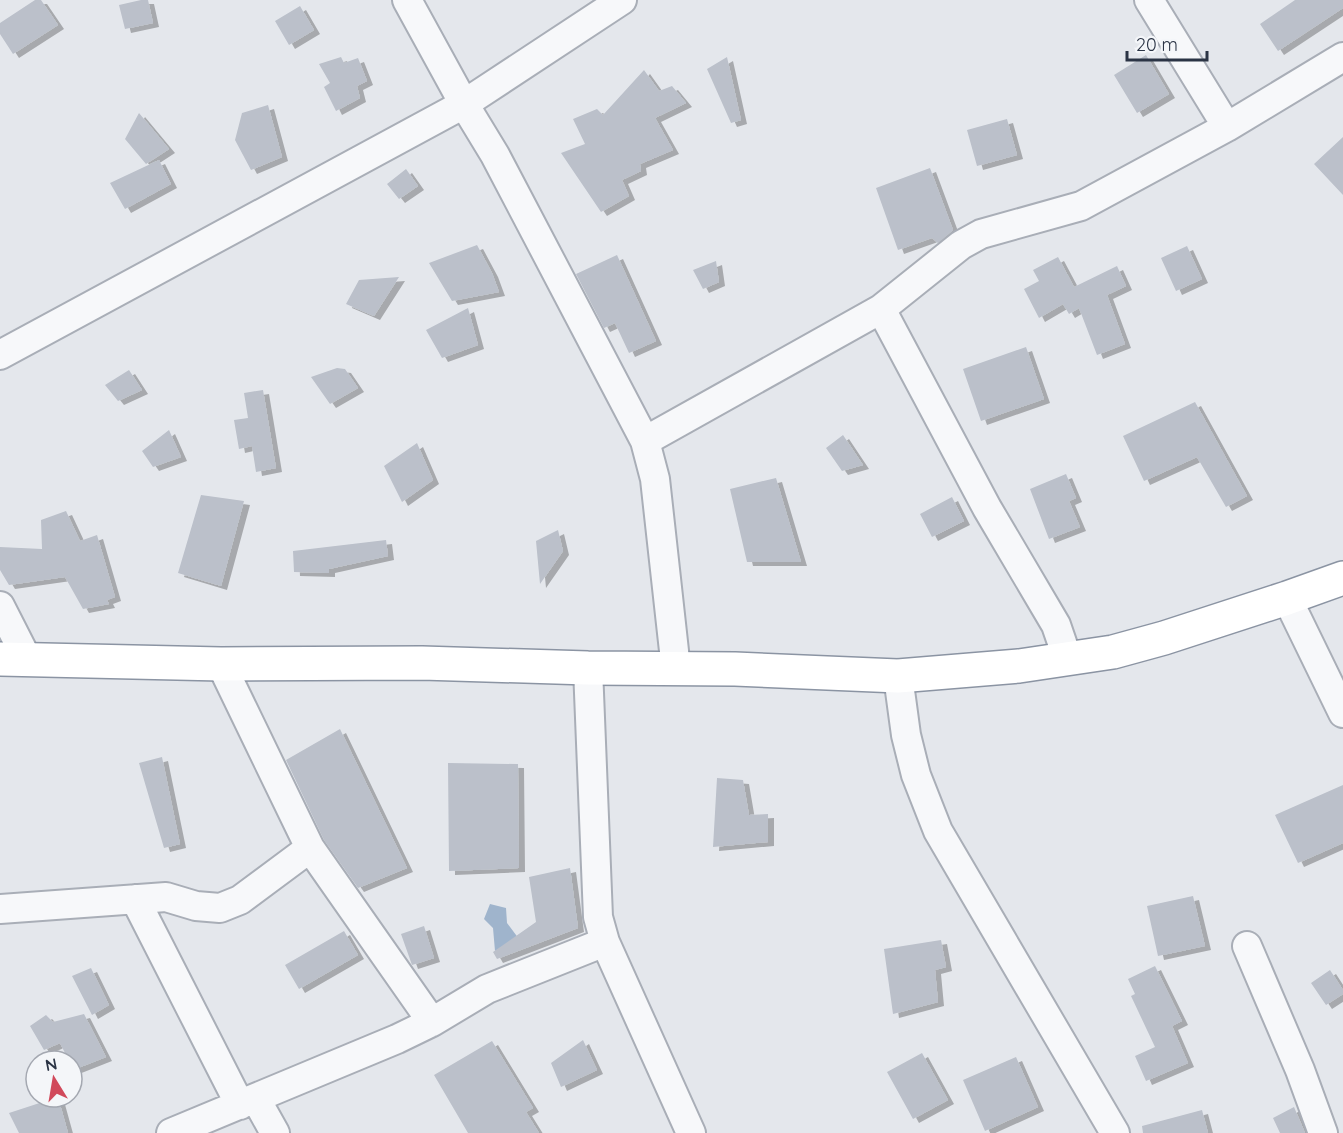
<svg xmlns="http://www.w3.org/2000/svg" width="1343" height="1133" viewBox="0 0 1343 1133" font-family="Quicksand,sans-serif">
  <style>
    .water { fill: #9fb4cc }
    .building { fill: #bbc0ca; filter: url(#shadow) }
    .lines { fill: none; stroke-linecap: round; stroke-linejoin: round }
    .street-casing { stroke: #a9aeb7; stroke-width: 32 }
    .highway-casing { stroke: #8b94a3; stroke-width: 36 }
    .street { stroke: #f7f8fa; stroke-width: 28 }
    .highway { stroke: #fff; stroke-width: 33 }
  </style>
  <defs>
    <filter id="shadow"><feDropShadow dx="6" dy="4" stdDeviation="0" flood-color="#0004"/></filter>
  </defs>
  <rect width="100%" height="100%" fill="#e4e7ec"/>
  <!-- water -->
  <path class="water" d="M 490,904 L 506,908 L 507,923 L 519,939 L 495,951 L 493,928 L 484,919 Z"/>
  <!-- building -->
  <path class="building" d="M 35,0 L 41,0 L 58,25 L 13,54 L 0,34 L 0,23 Z
    M 141,0 L 148,0 L 153,23 L 125,29 L 119,5 Z
    M 1295,0 L 1343,0 L 1343,8 L 1278,51 L 1260,24 Z
    M 300,6 L 314,30 L 289,45 L 275,21 Z
    M 1146,55 L 1169,94 L 1137,113 L 1114,75 Z
    M 341,57 L 344,63 L 358,58 L 367,81 L 357,86 L 360,98 L 336,111 L 324,87 L 330,83 L 319,64 Z
    M 727,57 L 741,120 L 731,123 L 707,69 Z
    M 644,70 L 659,91 L 672,86 L 686,103 L 655,118 L 673,150 L 640,164 L 641,171 L 622,180 L 629,196 L 601,212 L 561,153 L 585,144 L 573,119 L 597,109 L 603,115 Z
    M 268,105 L 282,157 L 251,170 L 235,140 L 242,113 Z
    M 139,113 L 169,149 L 146,164 L 125,139 Z
    M 1007,119 L 1017,155 L 977,166 L 967,130 Z
    M 1343,137 L 1343,195 L 1314,164 Z
    M 159,160 L 171,184 L 125,209 L 110,183 Z
    M 930,168 L 953,230 L 938,243 L 932,238 L 898,250 L 876,188 Z
    M 406,169 L 418,186 L 399,199 L 387,184 Z
    M 477,245 L 492,273 L 499,292 L 452,301 L 429,263 Z
    M 1187,246 L 1202,279 L 1176,291 L 1161,258 Z
    M 617,255 L 656,341 L 629,353 L 615,323 L 604,328 L 576,274 Z
    M 1058,257 L 1074,287 L 1117,266 L 1126,286 L 1107,295 L 1125,344 L 1097,355 L 1079,308 L 1069,314 L 1063,304 L 1039,318 L 1024,289 L 1039,281 L 1033,270 Z
    M 716,261 L 719,282 L 703,289 L 693,270 Z
    M 399,277 L 374,316 L 346,304 L 359,280 Z
    M 468,308 L 478,345 L 442,358 L 426,330 Z
    M 1026,347 L 1044,399 L 981,421 L 963,369 Z
    M 337,368 L 345,369 L 358,388 L 330,404 L 311,377 Z
    M 129,370 L 142,390 L 118,401 L 105,385 Z
    M 263,390 L 276,468 L 256,472 L 252,446 L 239,449 L 234,420 L 248,418 L 244,393 Z
    M 1195,402 L 1247,496 L 1226,507 L 1197,457 L 1144,481 L 1123,436 Z
    M 169,430 L 181,457 L 153,467 L 142,451 Z
    M 843,435 L 863,465 L 842,471 L 826,448 Z
    M 417,443 L 433,480 L 402,502 L 384,466 Z
    M 1066,474 L 1076,498 L 1069,501 L 1080,527 L 1049,539 L 1030,489 Z
    M 776,478 L 801,562 L 747,562 L 730,489 Z
    M 201,495 L 244,501 L 221,586 L 178,573 Z
    M 952,497 L 964,521 L 932,537 L 920,514 Z
    M 66,511 L 80,541 L 97,535 L 115,597 L 107,600 L 109,604 L 83,609 L 65,577 L 9,585 L 0,570 L 0,547 L 42,549 L 41,520 Z
    M 558,530 L 563,551 L 540,584 L 536,541 Z
    M 386,540 L 388,556 L 329,569 L 329,573 L 294,572 L 293,551 Z
    M 340,729 L 407,868 L 358,888 L 324,840 L 286,760 Z
    M 162,757 L 180,844 L 164,848 L 139,763 Z
    M 448,763 L 518,764 L 519,868 L 449,871 Z
    M 717,778 L 743,780 L 749,815 L 768,814 L 768,842 L 713,847 Z
    M 1343,785 L 1343,843 L 1298,863 L 1275,815 Z
    M 570,868 L 578,928 L 497,959 L 493,952 L 536,922 L 529,877 Z
    M 1193,896 L 1205,946 L 1158,956 L 1147,906 Z
    M 424,926 L 434,958 L 412,965 L 401,934 Z
    M 344,931 L 358,955 L 299,989 L 285,965 Z
    M 941,940 L 946,967 L 935,970 L 938,1002 L 893,1014 L 884,949 Z
    M 1155,966 L 1182,1021 L 1172,1026 L 1188,1063 L 1146,1081 L 1135,1056 L 1155,1047 L 1131,996 L 1135,994 L 1128,979 Z
    M 91,968 L 109,1005 L 92,1015 L 72,976 Z
    M 1330,970 L 1343,990 L 1343,994 L 1326,1005 L 1311,983 Z
    M 84,1014 L 106,1057 L 73,1070 L 72,1061 L 69,1061 L 60,1043 L 44,1050 L 30,1026 L 46,1015 L 53,1022 Z
    M 583,1040 L 597,1070 L 561,1087 L 551,1063 Z
    M 492,1041 L 533,1108 L 526,1112 L 539,1133 L 468,1133 L 434,1075 Z
    M 922,1053 L 948,1100 L 913,1119 L 887,1072 Z
    M 1016,1057 L 1038,1107 L 985,1131 L 963,1080 Z
    M 58,1097 L 68,1133 L 19,1133 L 9,1113 Z
    M 1294,1107 L 1305,1133 L 1280,1133 L 1273,1118 Z
    M 1202,1110 L 1208,1133 L 1143,1133 L 1142,1126 Z"/>
  <g class="lines">
    <!-- street casing -->
    <g class="street-casing">
      <path id="street" d="M 407,0 L 464,104 L 495,155 L 645,441 L 655,479 L 676,669
        M 1149,0 L 1227,127
        M 881,309 L 987,508 L 1056,625 L 1068,660
        M 0,355 L 464,104 L 622,0
        M 645,441 L 881,309 L 961,245 L 981,234 L 1081,206 L 1227,127 L 1343,57
        M 1287,598 L 1343,713
        M 0,606 L 27,659
        M 221,664 L 310,848 L 432,1022
        M 588,668 L 598,917 L 605,942 L 691,1133
        M 898,676 L 906,735 L 916,775 L 938,831 L 1115,1133
        M 135,899 L 240,1105
        M 0,909 L 166,897 L 196,906 L 220,908 L 240,900 L 310,848
        M 1247,946 L 1300,1070 L 1323,1133
        M 256,1099 L 275,1133
        M 171,1133 L 397,1039 L 432,1022 L 487,989 L 605,942"/>
    </g>
    <!-- highway casing -->
    <g class="highway-casing">
      <path id="highway" d="M 0,659 L 221,664 L 422,663 L 588,668 L 735,669 L 898,676 L 1019,666 L 1113,652 L 1164,638 L 1287,598 L 1343,578"/>
    </g>
    <!-- street -->
    <use href="#street" class="street"/>
    <!-- highway -->
    <use href="#highway" class="highway"/>
  </g>
  <!-- north arrow -->
  <g transform="translate(54 1079) rotate(349)"><circle r="28" fill="#f4f6f9" stroke="#a4a8b1" stroke-width="1.5"/>
  <path d="M0-4.5L10 22L0 15L-10 22Z" fill="#d1495b"/>
  <text y="-9" font-size="16" font-weight="bold" text-anchor="middle" fill="#2b3445">N</text>
  </g>
  <!-- scale -->
  <path d="M1127 51v9h80v-9" fill="none" stroke="#2b3445" stroke-width="3"/>
  <text x="1136" y="51" font-size="18" fill="#2b3445" stroke="#f4f6f9" stroke-width="4.5" paint-order="stroke">20 m</text>
</svg>
